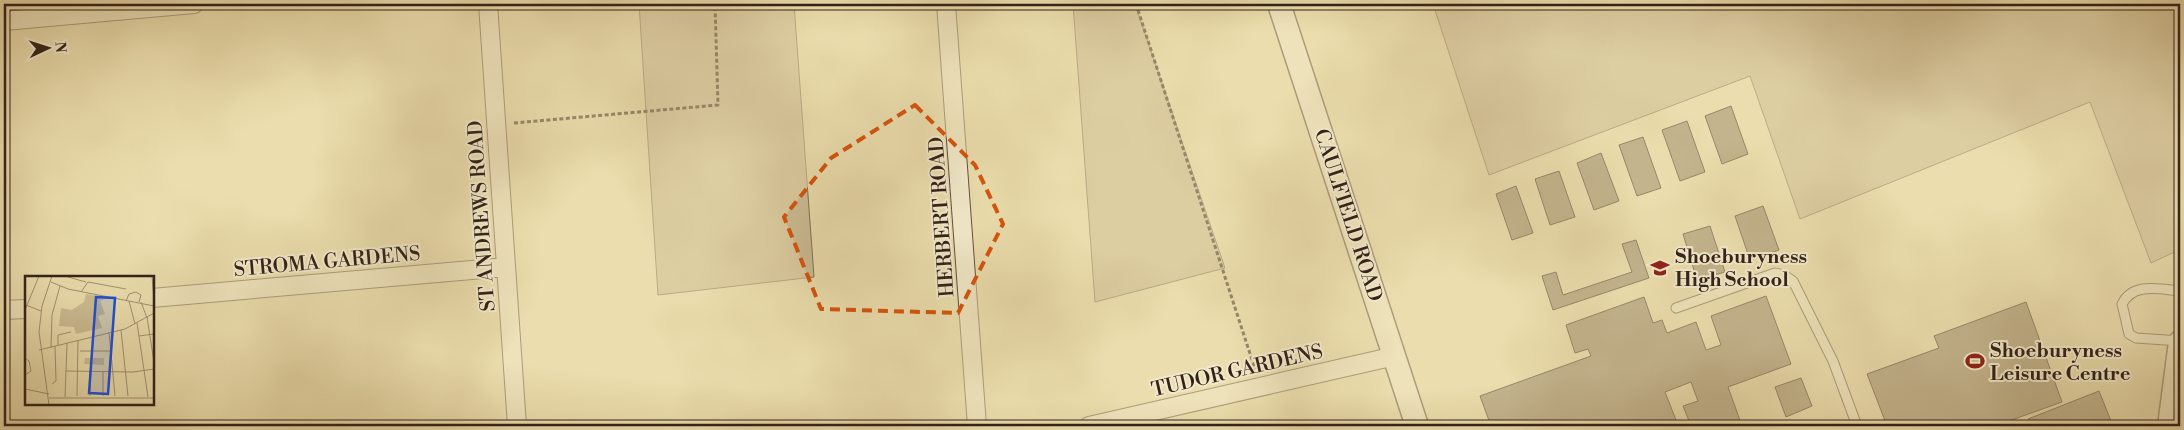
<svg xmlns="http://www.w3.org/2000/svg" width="2184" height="430" viewBox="0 0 2184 430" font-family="'Libre Bodoni',serif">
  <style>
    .green { fill: #ccbd94; stroke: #7f7056 }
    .building { fill: #928366; stroke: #322219 }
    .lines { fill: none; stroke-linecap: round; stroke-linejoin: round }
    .service-casing { stroke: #60513e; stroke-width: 11 }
    .minor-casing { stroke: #60513e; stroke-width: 20 }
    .tertiary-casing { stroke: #60513e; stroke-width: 25 }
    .path { stroke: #322219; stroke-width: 3; stroke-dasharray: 4 2.5; stroke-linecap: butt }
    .service { stroke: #f2e9ca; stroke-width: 9 }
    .minor { stroke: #f2e9ca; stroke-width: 18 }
    .tertiary { stroke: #f2e9ca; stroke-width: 22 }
    .marked { fill: none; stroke: #d6540d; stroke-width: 4; stroke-dasharray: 10 6; stroke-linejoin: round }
    .labels { text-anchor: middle; stroke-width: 4; stroke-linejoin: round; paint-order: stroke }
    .street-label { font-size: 20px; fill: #322219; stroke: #f2e9ca }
    .poi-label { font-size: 20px; font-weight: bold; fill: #322219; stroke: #f2e9ca; text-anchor: start }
    .inset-road { fill: none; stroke: #a19272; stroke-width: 1 }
    .view { fill: #1d4ed8; fill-opacity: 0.15; stroke: #1d4ed8; stroke-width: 2.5 }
    .inset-edge { fill: none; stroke: #322219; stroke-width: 2.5 }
  </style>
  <rect width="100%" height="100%" fill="#ebddad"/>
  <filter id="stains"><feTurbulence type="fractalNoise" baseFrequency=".004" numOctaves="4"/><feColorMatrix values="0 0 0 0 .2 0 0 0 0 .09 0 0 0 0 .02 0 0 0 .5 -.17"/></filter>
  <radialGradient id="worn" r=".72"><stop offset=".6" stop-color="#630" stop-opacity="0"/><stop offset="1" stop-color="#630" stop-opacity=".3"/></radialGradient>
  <!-- green -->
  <path class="green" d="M 639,4 L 794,4 L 814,277 L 658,295 Z
    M 1073,4 L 1135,4 L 1225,268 L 1095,302 Z
    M 1433,4 L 2180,4 L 2179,250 L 2151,263 L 2090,102 L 1800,219 L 1750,76 L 1489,175 Z"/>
  <!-- building -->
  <path class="building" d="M 1731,106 L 1748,154 L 1722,164 L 1705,116 Z
    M 1687,121 L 1705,172 L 1680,181 L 1662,130 Z
    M 1643,137 L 1661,188 L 1637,196 L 1619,145 Z
    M 1601,153 L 1619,201 L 1594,210 L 1577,163 Z
    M 1559,171 L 1575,217 L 1550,225 L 1535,179 Z
    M 1516,186 L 1533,233 L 1512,240 L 1496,194 Z
    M 1763,206 L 1779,250 L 1750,260 L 1735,216 Z
    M 1710,226 L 1725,272 L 1697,280 L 1683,234 Z
    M 1636,240 L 1649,278 L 1553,310 L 1542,276 L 1556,272 L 1563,295 L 1632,272 L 1622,244 Z
    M 1766,296 L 1791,364 L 1728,387 L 1742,426 L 1691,426 L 1683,406 L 1698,401 L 1691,382 L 1665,392 L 1676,420 L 1659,426 L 1491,426 L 1480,396 L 1591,356 L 1588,349 L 1575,353 L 1566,325 L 1644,297 L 1653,323 L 1662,320 L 1667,333 L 1696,322 L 1706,350 L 1721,345 L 1711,316 Z
    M 2026,302 L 2062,402 L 1995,426 L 1887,426 L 1867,374 L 1939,348 L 1934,336 Z
    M 4,343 L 6,372 L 4,372 Z
    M 4,372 L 6,372 L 8,404 L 4,404 Z
    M 1801,378 L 1812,406 L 1786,417 L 1775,387 Z
    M 2099,391 L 2113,426 L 2031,426 L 2028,419 Z"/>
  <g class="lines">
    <!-- service casing -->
    <g class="service-casing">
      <path id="service" d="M 1676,308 L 1775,273 L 1784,275 L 1793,281 L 1833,361 L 1857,426
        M 2180,341 L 2136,338 L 2129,334 L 2122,304 C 2133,282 2159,289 2180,291"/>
    </g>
    <!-- minor casing -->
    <g class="minor-casing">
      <path id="minor" d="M 488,4 L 517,426
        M 946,4 L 977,426
        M 4,21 L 194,4
        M 152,298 L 506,267
        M 4,310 L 26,309
        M 1089,426 L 1395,356"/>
    </g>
    <!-- tertiary casing -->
    <g class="tertiary-casing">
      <path id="tertiary" d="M 1279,4 L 1417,426
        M 2169,426 L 2180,342"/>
    </g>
    <!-- path -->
    <path class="path" d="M 1136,4 L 1255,369
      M 514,123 L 718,105 L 715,4"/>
    <!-- service -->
    <use href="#service" class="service"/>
    <!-- minor -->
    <use href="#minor" class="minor"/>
    <!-- tertiary -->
    <use href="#tertiary" class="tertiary"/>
  </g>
  <!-- marked area -->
  <path d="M0 0H2184V430H0ZM 915,105 L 975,165 L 1003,224 L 958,313 L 821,309 L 784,217 L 831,158 Z" fill="#ebddad" fill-opacity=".55" fill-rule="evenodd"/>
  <path class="marked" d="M 915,105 L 975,165 L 1003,224 L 958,313 L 821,309 L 784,217 L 831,158 Z"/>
  <!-- icons -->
  <defs>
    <g id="school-bare" transform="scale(1.5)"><path d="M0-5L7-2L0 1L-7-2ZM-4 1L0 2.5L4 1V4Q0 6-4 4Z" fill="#8f2418" stroke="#f2e9ca" stroke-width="2.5" paint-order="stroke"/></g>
    <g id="stadium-bare" transform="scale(1.5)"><path d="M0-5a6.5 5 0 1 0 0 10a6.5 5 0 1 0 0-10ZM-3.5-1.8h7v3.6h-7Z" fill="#8f2418" stroke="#f2e9ca" stroke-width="2.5" paint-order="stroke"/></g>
  </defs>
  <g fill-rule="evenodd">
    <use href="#school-bare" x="1660" y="268"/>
    <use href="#stadium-bare" x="1975" y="361"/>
  </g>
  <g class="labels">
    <!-- street labels -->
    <g class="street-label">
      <text transform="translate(1349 215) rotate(72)" y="7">CAULFIELD ROAD</text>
      <text transform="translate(481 216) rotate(-94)" y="7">ST ANDREWS ROAD</text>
      <text transform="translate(941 217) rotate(-94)" y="7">HERBERT ROAD</text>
      <text transform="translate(327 261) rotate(-5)" y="7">STROMA GARDENS</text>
      <text transform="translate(1237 370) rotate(-13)" y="7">TUDOR GARDENS</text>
    </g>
    <!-- poi labels -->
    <g class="poi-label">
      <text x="1675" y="263">Shoeburyness<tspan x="1675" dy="23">High School</tspan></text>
      <text x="1990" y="357">Shoeburyness<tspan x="1990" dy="23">Leisure Centre</tspan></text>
    </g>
  </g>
  <!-- overview -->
  <g transform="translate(25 276)">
    <rect width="129" height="129" fill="#ebddad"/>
    <path d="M 61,18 L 82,22 L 75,25 L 80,38 L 73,40 L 77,52 L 51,58 L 49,51 L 34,50 L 36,32 L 47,34 L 59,26 ZM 60,82 L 79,82 L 79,89 L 59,88 Z" fill="#ccbd94"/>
    <path class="inset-road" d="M 127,0 L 129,25M 43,1 L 61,6M 26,6 L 43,13 L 129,30M 56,16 L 63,6 L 101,13M 101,25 L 104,18 L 111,16 L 116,19 L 114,26M 104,25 L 110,48M 116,26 L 122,42M 1,29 L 16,35M 0,34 L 14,0M 122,41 L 129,86M 112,47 L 123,121M 96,54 L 103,120M 84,56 L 90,120M 114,60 L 129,58M 33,69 L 33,59 L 46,56M 26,72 L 27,39 L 35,10M 14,74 L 100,53 L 129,37M 55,75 L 87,75M 0,82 L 4,85 L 6,95 L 0,99M 41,95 L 108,96 L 129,93M 65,95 L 65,120M 78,95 L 78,120M 27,108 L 31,105 L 30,70M 0,113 L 24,118M 52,120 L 53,64M 40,121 L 42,67M 24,122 L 129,122M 24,129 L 14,56 L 17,30 L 27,0"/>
    <path class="view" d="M 71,21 L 90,22 L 83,118 L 64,117 Z"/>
    <rect width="129" height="129" class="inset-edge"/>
  </g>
  <!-- margin -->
  <rect width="2184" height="430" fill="none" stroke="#ebddad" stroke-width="20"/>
  <rect x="5" y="5" width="2174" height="420" fill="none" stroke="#322219" stroke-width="2.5"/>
  <rect x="10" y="10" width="2164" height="410" fill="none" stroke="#322219"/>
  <!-- north arrow -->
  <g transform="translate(48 48) rotate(86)" stroke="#f2e9ca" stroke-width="4" paint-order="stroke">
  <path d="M0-4L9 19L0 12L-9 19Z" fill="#322219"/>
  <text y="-8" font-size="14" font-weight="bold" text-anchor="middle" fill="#322219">N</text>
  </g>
  <rect width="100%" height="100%" filter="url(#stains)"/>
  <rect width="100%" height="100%" fill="url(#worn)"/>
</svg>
